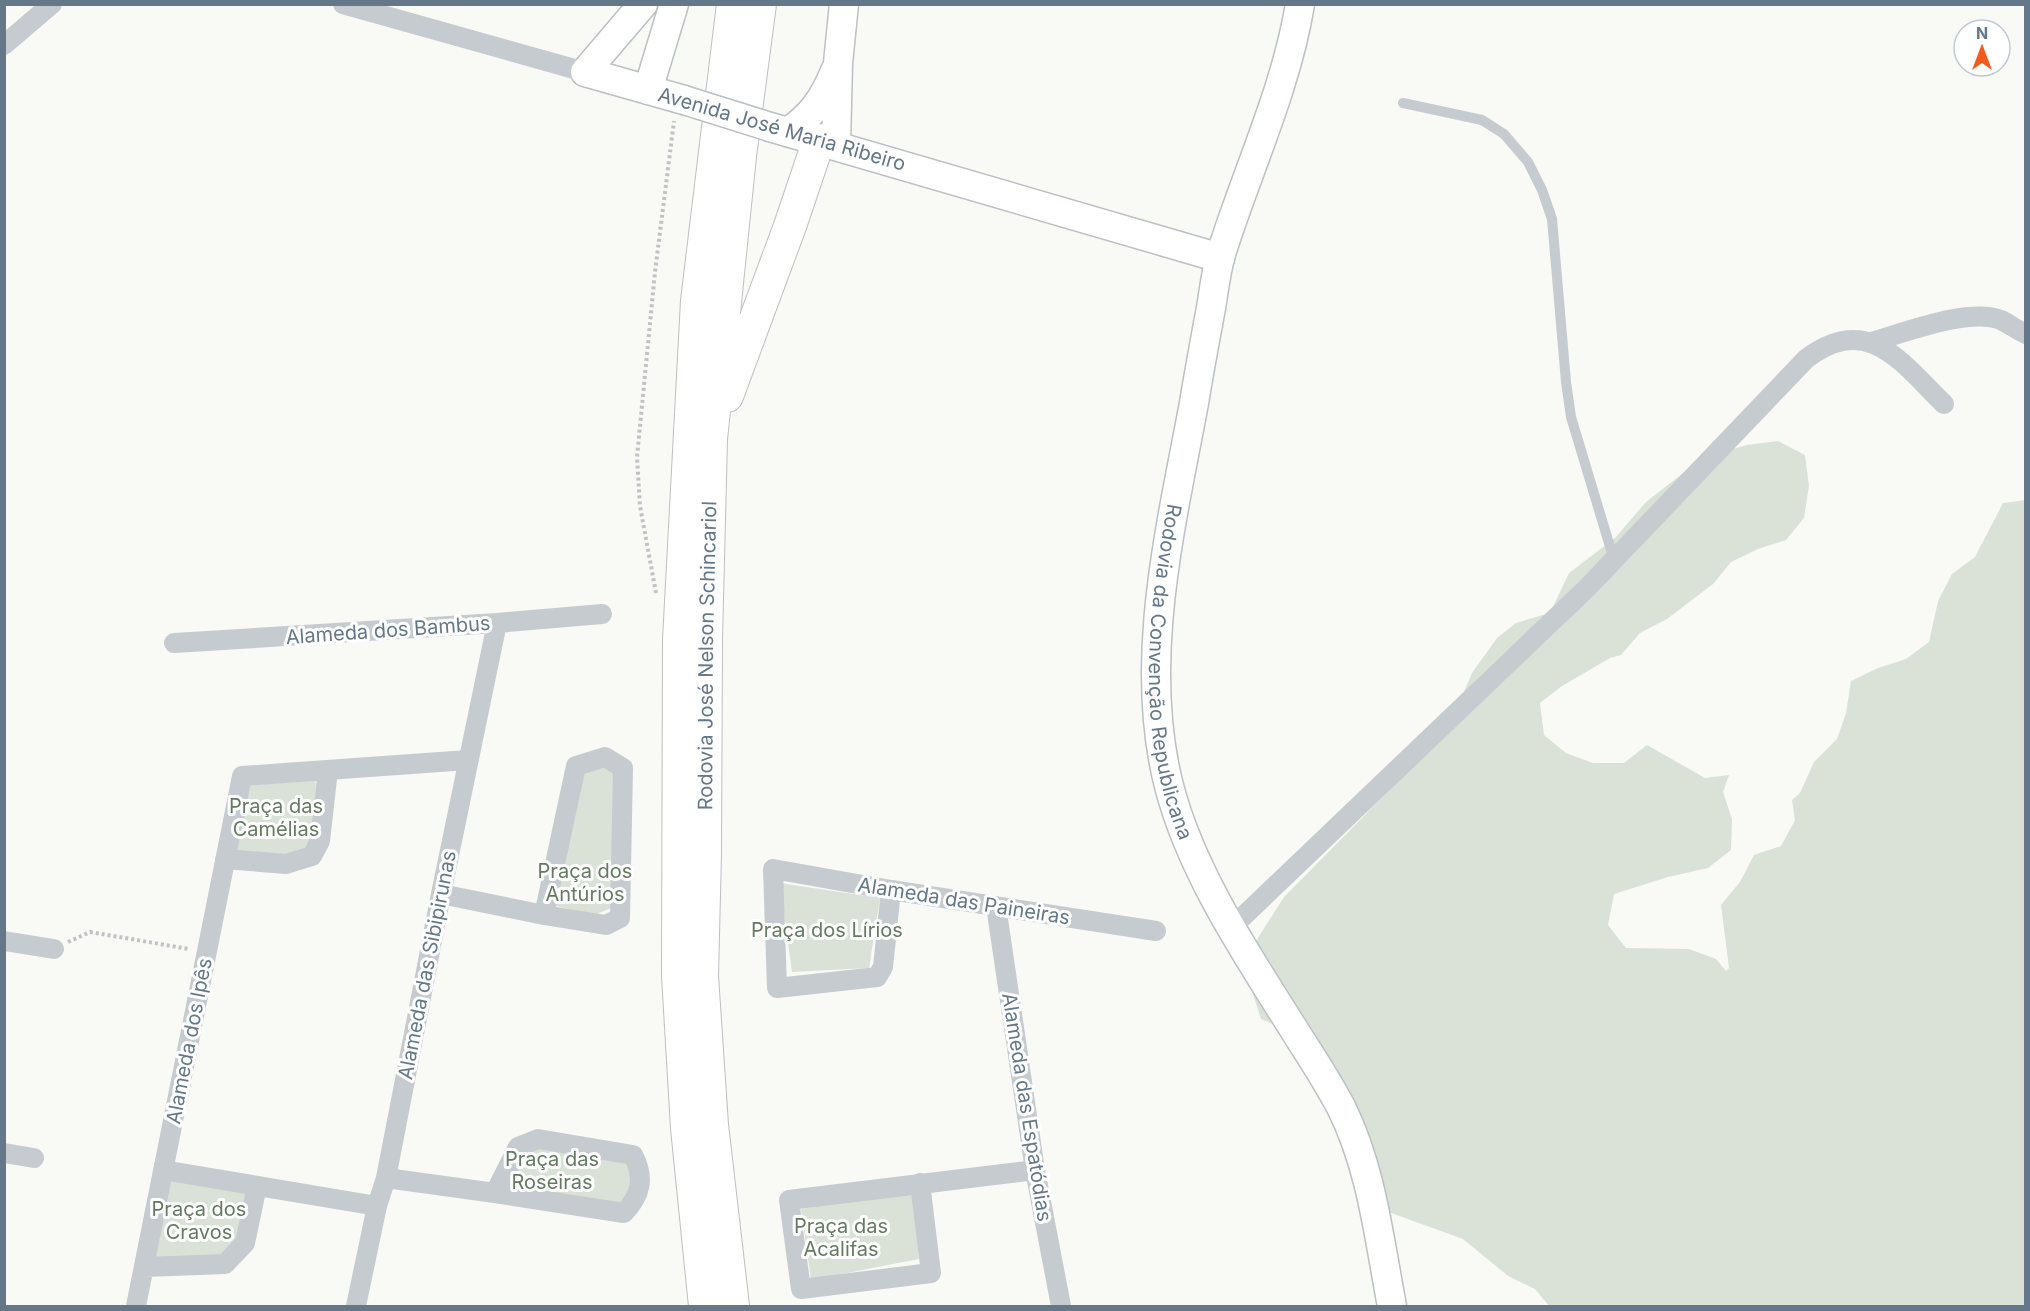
<svg xmlns="http://www.w3.org/2000/svg" width="2030" height="1311" viewBox="0 0 2030 1311" font-family="Inter,sans-serif">
  <style>
    .green { fill: #dae2d7 }
    .lines { fill: none; stroke-linecap: round; stroke-linejoin: round }
    .secondary-casing { stroke: #bbc0c5; stroke-width: 31 }
    .primary-casing { stroke: #bcc0c4; stroke-width: 34 }
    .path { stroke: #c0c3c5; stroke-width: 4; stroke-dasharray: 3 3; stroke-linecap: butt }
    .service { stroke: #c6cbcf; stroke-width: 10 }
    .minor { stroke: #c6cbcf; stroke-width: 20 }
    .secondary { stroke: #fff; stroke-width: 28 }
    .primary { stroke: #fff; stroke-width: 32 }
    .secondary-bridge-casing { stroke: #bbc0c5; stroke-width: 31; stroke-linecap: butt }
    .secondary-bridge { stroke: #fff; stroke-width: 28 }
    .labels { text-anchor: middle; stroke-width: 6; stroke-linejoin: round; paint-order: stroke }
    .street-label { font-size: 20px; fill: #65788a; stroke: #fff }
    .park-label { font-size: 20px; fill: #657b61; stroke: #fff }
  </style>
  <rect width="100%" height="100%" fill="#f9f9f6"/>
  <!-- green -->
  <path class="green" d="M 1778,441 L 1805,455 L 1809,486 L 1804,518 L 1786,540 L 1758,549 L 1731,562 L 1713,584 L 1667,619 L 1640,633 L 1621,655 L 1610,658 L 1562,686 L 1540,703 L 1544,735 L 1566,753 L 1593,763 L 1624,763 L 1647,745 L 1705,778 L 1729,775 L 1723,792 L 1732,819 L 1731,850 L 1708,868 L 1668,877 L 1614,894 L 1608,925 L 1626,948 L 1689,949 L 1716,959 L 1726,971 L 1729,968 L 1721,905 L 1740,882 L 1754,855 L 1781,846 L 1795,820 L 1792,800 L 1800,793 L 1814,762 L 1837,739 L 1846,713 L 1851,681 L 1878,668 L 1906,659 L 1929,642 L 1938,601 L 1952,574 L 1975,557 L 2003,503 L 2025,500 L 2025,1306 L 1549,1306 L 1535,1289 L 1508,1276 L 1463,1239 L 1383,1210 L 1309,1047 L 1273,1024 L 1261,1019 L 1253,994 L 1251,966 L 1256,941 L 1284,897 L 1437,742 L 1452,720 L 1472,673 L 1497,638 L 1516,623 L 1546,614 L 1551,611 L 1569,573 L 1615,538 L 1646,502 L 1692,466 L 1719,453 L 1747,445 Z
    M 602,765 L 616,771 L 614,907 L 594,915 L 551,905 L 579,770 Z
    M 316,775 L 315,834 L 308,851 L 288,860 L 229,854 L 244,777 Z
    M 780,883 L 880,898 L 869,968 L 792,972 Z
    M 539,1143 L 627,1159 L 634,1187 L 623,1208 L 504,1187 L 519,1151 Z
    M 165,1173 L 255,1187 L 244,1242 L 224,1262 L 147,1265 Z
    M 914,1190 L 919,1259 L 811,1280 L 801,1209 Z"/>
  <g class="lines">
    <!-- secondary casing -->
    <g class="secondary-casing">
      <g id="secondary">
        <path d="M 643,4 L 585,72 L 684,100"/>
        <path id="s1" d="M 1300,4 C 1286,90 1247,171 1221,254 C 1216,271 1214,290 1211,308 C 1205,340 1199,372 1194,403 C 1171,527 1137,661 1169,786 C 1192,875 1250,959 1298,1036 C 1313,1059 1328,1083 1341,1107 C 1372,1169 1379,1239 1392,1306"/>
        <path d="M 648,90 L 674,4"/>
        <path d="M 770,127 L 1220,258"/>
        <path d="M 788,132 C 812,116 824,98 835,71"/>
        <path d="M 836,145 L 838,63 L 844,4"/>
      </g>
    </g>
    <!-- primary casing -->
    <g class="primary-casing">
      <g id="primary">
        <path d="M 727,396 L 790,226 L 819,140"/>
        <path d="M 705,1306 L 687,1128 L 678,976 L 679,640 L 697,301 L 733,4"/>
        <path id="s2" d="M 733,1306 L 712,1125 L 702,976 L 705,853 L 706,639 L 711,439 L 740,156 L 760,4"/>
      </g>
    </g>
    <!-- path -->
    <path class="path" d="M 656,593 L 640,506 L 637,457 L 655,272 L 674,121
      M 68,942 L 90,932 L 189,949"/>
    <!-- service -->
    <path class="service" d="M 1403,103 L 1482,120 L 1504,134 L 1528,162 L 1542,190 L 1552,219 L 1566,382 L 1571,417 L 1614,560"/>
    <!-- minor -->
    <path class="minor" d="M 343,4 L 585,72
      M 4,45 L 52,4
      M 1871,342 C 1904,333 1969,307 2001,320 C 2009,324 2017,330 2026,334
      M 174,643 L 497,623 L 602,614
      M 225,859 L 286,864 L 312,856 L 320,841 L 328,770
      M 891,890 L 883,967 L 877,977 L 777,988 L 773,869 L 891,890 L 1156,931
      M 441,894 L 544,915 L 606,925 L 620,918 L 623,768 L 605,757 L 576,766 L 544,915
      M 996,906 L 1035,1170 L 1061,1306
      M 1231,928 L 1587,588 L 1806,359 C 1868,312 1901,362 1944,404
      M 4,941 L 54,949
      M 4,1153 L 34,1158
      M 163,1170 L 377,1206
      M 386,1178 L 495,1193 L 624,1213 C 641,1195 645,1178 633,1155 L 538,1139 L 518,1147 L 495,1193
      M 920,1183 L 931,1273 L 801,1289 L 789,1200 L 1035,1170
      M 144,1267 L 225,1264 L 245,1243 L 257,1186
      M 136,1306 L 242,776 L 468,760
      M 356,1306 L 377,1206 L 386,1178 L 441,894 L 497,623"/>
    <!-- secondary -->
    <use href="#secondary" class="secondary"/>
    <!-- primary -->
    <use href="#primary" class="primary"/>
    <!-- secondary-bridge casing -->
    <g class="secondary-bridge-casing">
      <path id="secondary-bridge" d="M 684,100 L 770,127"/>
    </g>
    <!-- secondary-bridge -->
    <use href="#secondary-bridge" class="secondary-bridge"/>
  </g>
  <g class="labels">
    <!-- street labels -->
    <g class="street-label">
      <text transform="translate(782 129) rotate(16)" y="7">Avenida José Maria Ribeiro</text>
      <text transform="translate(388 630) rotate(-4)" y="7">Alameda dos Bambus</text>
      <text dy="7" stroke="none"><textPath href="#s2" startOffset="652">Rodovia José Nelson Schincariol</textPath></text>
      <text dy="7" stroke="none"><textPath href="#s1" startOffset="687">Rodovia da Convenção Republicana</textPath></text>
      <text transform="translate(964 901) rotate(9)" y="7">Alameda das Paineiras</text>
      <text transform="translate(427 965) rotate(-79)" y="7">Alameda das Sibipirunas</text>
      <text transform="translate(189 1041) rotate(-79)" y="7">Alameda dos Ipês</text>
      <text transform="translate(1027 1107) rotate(81)" y="7">Alameda das Espatódias</text>
    </g>
    <!-- park labels -->
    <g class="park-label">
      <text x="276" y="813">Praça das<tspan x="276" dy="23">Camélias</tspan></text>
      <text x="585" y="878">Praça dos<tspan x="585" dy="23">Antúrios</tspan></text>
      <text x="827" y="937">Praça dos Lírios</text>
      <text x="552" y="1166">Praça das<tspan x="552" dy="23">Roseiras</tspan></text>
      <text x="199" y="1216">Praça dos<tspan x="199" dy="23">Cravos</tspan></text>
      <text x="841" y="1233">Praça das<tspan x="841" dy="23">Acalifas</tspan></text>
    </g>
  </g>
  <!-- border -->
  <rect width="2030" height="1311" fill="none" stroke="#65788a" stroke-width="12"/>
  <!-- north arrow -->
  <g transform="translate(1982 48)"><circle r="28" fill="#ffffff" stroke="#c1c9d0" stroke-width="1.5"/>
  <path d="M0-4.5L10 22L0 15L-10 22Z" fill="#f35b1d"/>
  <text y="-9" font-size="16" font-weight="bold" text-anchor="middle" fill="#65788a">N</text>
  </g>
</svg>
